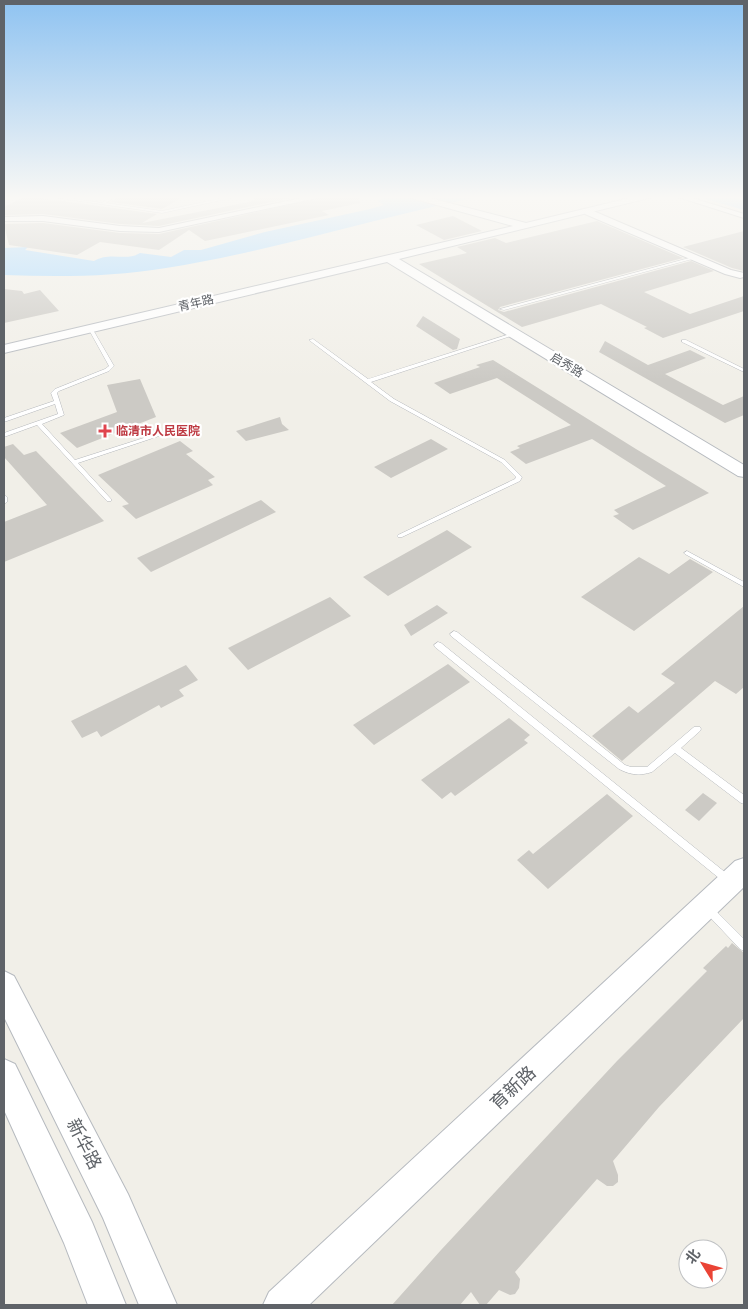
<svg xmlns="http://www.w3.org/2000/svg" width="748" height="1309" viewBox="0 0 748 1309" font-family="'Noto Sans','Noto Sans SC',sans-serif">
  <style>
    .water { fill: #aadaff }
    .building { fill: #cccac5 }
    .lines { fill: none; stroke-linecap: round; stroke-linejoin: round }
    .lane-casing { stroke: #b5b8bc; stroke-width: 1 }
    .street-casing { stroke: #b5b8bc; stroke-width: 2 }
    .secondary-casing { stroke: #b6babf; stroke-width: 2 }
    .lane { fill: #fff; fill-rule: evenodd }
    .street { fill: #fff; fill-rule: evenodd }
    .secondary { fill: #fff; fill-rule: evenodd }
    .health-dot { fill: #e0444e; stroke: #fff; stroke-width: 2 }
    .labels { text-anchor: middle; stroke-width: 4.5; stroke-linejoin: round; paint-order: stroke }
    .far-street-label { font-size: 12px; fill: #5f6368; stroke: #fff }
    .far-health-label { font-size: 12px; font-weight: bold; fill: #be3a42; stroke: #fff; text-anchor: start }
    .near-street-label { font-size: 18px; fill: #5f6368; stroke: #fff }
  </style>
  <rect width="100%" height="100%" fill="#f1efe8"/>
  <!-- water -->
  <path class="water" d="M 483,196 C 377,217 273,251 166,268 C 113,277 58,277 4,275 L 4,248 L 28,247 L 25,250 L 94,261 C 111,251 126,262 140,253 L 171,257 L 184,250 L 201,250 L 265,232 L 370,209 L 384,205 L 378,201 L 385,197 Z
    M 695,196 L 727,196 L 744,200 L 744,210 Z"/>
  <!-- building -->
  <path class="building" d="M 26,196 L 157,214 L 142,223 L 254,201 L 255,196 L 300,196 L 159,226 L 120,224 L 43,214 L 4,215 L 4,207 Z
    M 118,196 L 185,196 L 162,209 L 111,202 Z
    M 328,196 L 359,196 L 360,203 L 322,211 L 329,215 L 205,241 L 189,230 L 159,250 L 100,242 L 77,255 L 9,245 L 4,224 L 43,223 L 120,233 L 159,234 Z
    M 453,216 L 482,231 L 444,240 L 416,225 Z
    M 597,221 L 683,258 L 500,307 L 498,310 L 504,312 L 691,261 L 714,271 L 644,292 L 690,314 L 744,296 L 744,311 L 663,338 L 644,328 L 647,327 L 601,304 L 522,327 L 419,264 L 467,253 L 457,247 L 495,238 L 506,243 Z
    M 744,231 L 744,271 L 732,268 L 683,247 Z
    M 4,289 L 22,291 L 24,294 L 40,290 L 59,311 L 4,323 Z
    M 423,316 L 460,339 L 457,349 L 453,350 L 416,326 Z
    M 605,341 L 648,365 L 690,350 L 706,358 L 665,374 L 723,405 L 744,396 L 744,415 L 725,423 L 599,352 Z
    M 493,360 L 636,449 L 709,493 L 633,530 L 613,516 L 619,514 L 614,510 L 666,486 L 592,439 L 526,464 L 510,452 L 520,448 L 517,446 L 571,425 L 497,378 L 450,394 L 434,383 L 480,367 L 476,365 Z
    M 140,379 L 156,417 L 77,448 L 60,433 L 117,412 L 107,385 Z
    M 280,417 L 282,424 L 289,430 L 246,441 L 236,431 Z
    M 431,439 L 448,449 L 391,478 L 374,467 Z
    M 180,441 L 193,451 L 186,454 L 215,477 L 208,480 L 213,485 L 136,519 L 122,506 L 129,504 L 98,475 Z
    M 13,444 L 24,455 L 36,451 L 104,521 L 4,562 L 4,522 L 47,505 L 4,457 L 4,447 Z
    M 261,500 L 276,512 L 151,572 L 137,558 Z
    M 447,530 L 472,547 L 388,596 L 363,577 Z
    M 639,557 L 669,574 L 690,559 L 713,572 L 634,631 L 581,597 Z
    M 330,597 L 351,616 L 248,670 L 228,648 Z
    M 437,605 L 448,613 L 411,636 L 404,625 Z
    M 744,606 L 744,687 L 736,694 L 715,681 L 622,761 L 592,736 L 629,706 L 638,713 L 675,683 L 661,674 Z
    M 448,664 L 470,682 L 374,745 L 353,725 Z
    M 186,665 L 198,680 L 179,690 L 184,696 L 161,708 L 159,705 L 101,737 L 97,731 L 82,738 L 71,721 Z
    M 509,718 L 530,735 L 524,740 L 528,743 L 455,796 L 451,792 L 442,799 L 421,780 Z
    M 703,793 L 717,803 L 699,821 L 685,810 Z
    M 607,794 L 633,816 L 548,889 L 517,860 L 529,850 L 533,854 Z
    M 732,943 L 744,953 L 744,1018 L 659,1107 L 613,1161 L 618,1175 L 618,1182 L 613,1186 L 607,1186 L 597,1179 L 515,1272 L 520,1279 L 519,1288 L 515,1294 L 510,1295 L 499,1290 L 486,1305 L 480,1305 L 471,1292 L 460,1305 L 392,1305 L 441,1250 L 617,1061 L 707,971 L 703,968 L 726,946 L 728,948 Z"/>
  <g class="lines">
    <!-- lane casing -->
    <g class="lane-casing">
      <path id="lane" d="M 56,196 L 102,203 L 112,196 L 116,196 L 106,203 L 162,211 L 232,196 L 240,196 L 162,213 L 45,196 Z
        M 693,257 L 696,258 L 504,310 L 500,309 Z
        M 88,327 L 92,328 L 114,366 L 109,371 L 59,391 L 57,393 L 64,415 L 42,424 L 75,460 L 178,427 L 183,428 L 78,463 L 111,499 L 111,501 L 107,501 L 37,425 L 4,437 L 4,433 L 58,414 L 55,404 L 4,422 L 4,418 L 54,401 L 51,393 L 55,389 L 105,369 L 109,366 L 88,328 Z
        M 513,333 L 517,334 L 371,382 L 394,399 L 505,460 L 522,477 L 520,481 L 402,537 L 398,537 L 397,536 L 398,535 L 515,479 L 516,477 L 501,462 L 390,401 L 309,340 L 313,339 L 368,379 Z
        M 682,340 L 686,340 L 744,369 L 744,372 L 682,342 Z
        M 4,495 L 7,497 L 7,502 L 4,504 Z
        M 687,551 L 744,582 L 744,587 L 685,554 L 684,553 Z
        M 454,631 L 457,632 L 625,765 L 631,767 L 647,767 L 694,727 L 700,727 L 701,729 L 700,731 L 681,748 L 744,795 L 744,804 L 741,803 L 675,753 L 652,772 C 640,776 630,775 619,769 L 451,636 L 450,634 Z
        M 438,642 L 441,643 L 731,877 L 733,880 L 731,883 L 728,884 L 725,883 L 435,647 L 434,645 Z
        M 707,903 L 710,905 L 744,939 L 744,951 L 740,949 L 704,911 L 702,908 L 704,905 Z"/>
    </g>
    <!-- street casing -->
    <g class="street-casing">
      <path id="street" d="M 311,196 L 326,196 L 159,232 L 120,231 L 43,221 L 4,221 L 4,217 L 43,216 L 120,226 L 159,228 Z
        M 675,196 L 686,196 L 744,214 L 744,218 Z
        M 585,210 L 591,210 L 731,270 L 744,273 L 744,277 L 740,278 L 725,274 L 585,214 Z"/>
    </g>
    <!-- secondary casing -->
    <g class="secondary-casing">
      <path id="secondary" d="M 404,196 L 422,196 L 526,223 L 638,196 L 657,196 L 399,259 L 744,465 L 744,477 L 738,476 L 387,262 L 4,353 L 4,345 L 513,226 Z
        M 744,858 L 744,887 L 309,1305 L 263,1305 L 269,1292 L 735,861 Z
        M 4,971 L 14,976 L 128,1194 L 177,1305 L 139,1305 L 103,1218 L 4,1017 Z
        M 4,1059 L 15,1064 L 92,1222 L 126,1305 L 88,1305 L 64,1243 L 4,1110 Z"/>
    </g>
    <!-- lane -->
    <use href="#lane" class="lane"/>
    <!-- street -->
    <use href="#street" class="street"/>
    <!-- secondary -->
    <use href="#secondary" class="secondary"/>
  </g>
  <!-- sky -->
  <linearGradient id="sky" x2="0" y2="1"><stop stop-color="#8fc3f1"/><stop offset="0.52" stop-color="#f9f8f5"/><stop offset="1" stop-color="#f9f8f5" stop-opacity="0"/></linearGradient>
  <rect width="748" height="380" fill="url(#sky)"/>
  <!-- markers -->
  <path class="health-dot" d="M102.5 423.5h5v5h5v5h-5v5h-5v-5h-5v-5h5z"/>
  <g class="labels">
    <!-- far-street labels -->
    <g class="far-street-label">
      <text transform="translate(196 303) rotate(-13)" y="4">青年路</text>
      <text transform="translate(567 365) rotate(31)" y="4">启秀路</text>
    </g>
    <!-- far-health labels -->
    <g class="far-health-label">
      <text x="116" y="435">临清市人民医院</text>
    </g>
    <!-- near-street labels -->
    <g class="near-street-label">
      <text transform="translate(513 1088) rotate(-43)" y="6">育新路</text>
      <text transform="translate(84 1144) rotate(63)" y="6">新华路</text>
    </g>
  </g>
  <!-- border -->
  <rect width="748" height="1309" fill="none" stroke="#5f6368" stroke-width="10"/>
  <!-- north arrow -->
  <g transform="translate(703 1264) rotate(307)"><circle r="24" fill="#ffffff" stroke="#bfc1c3"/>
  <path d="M0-4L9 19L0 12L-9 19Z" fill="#ea4335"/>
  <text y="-8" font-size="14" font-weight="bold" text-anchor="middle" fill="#5f6368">北</text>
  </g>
</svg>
